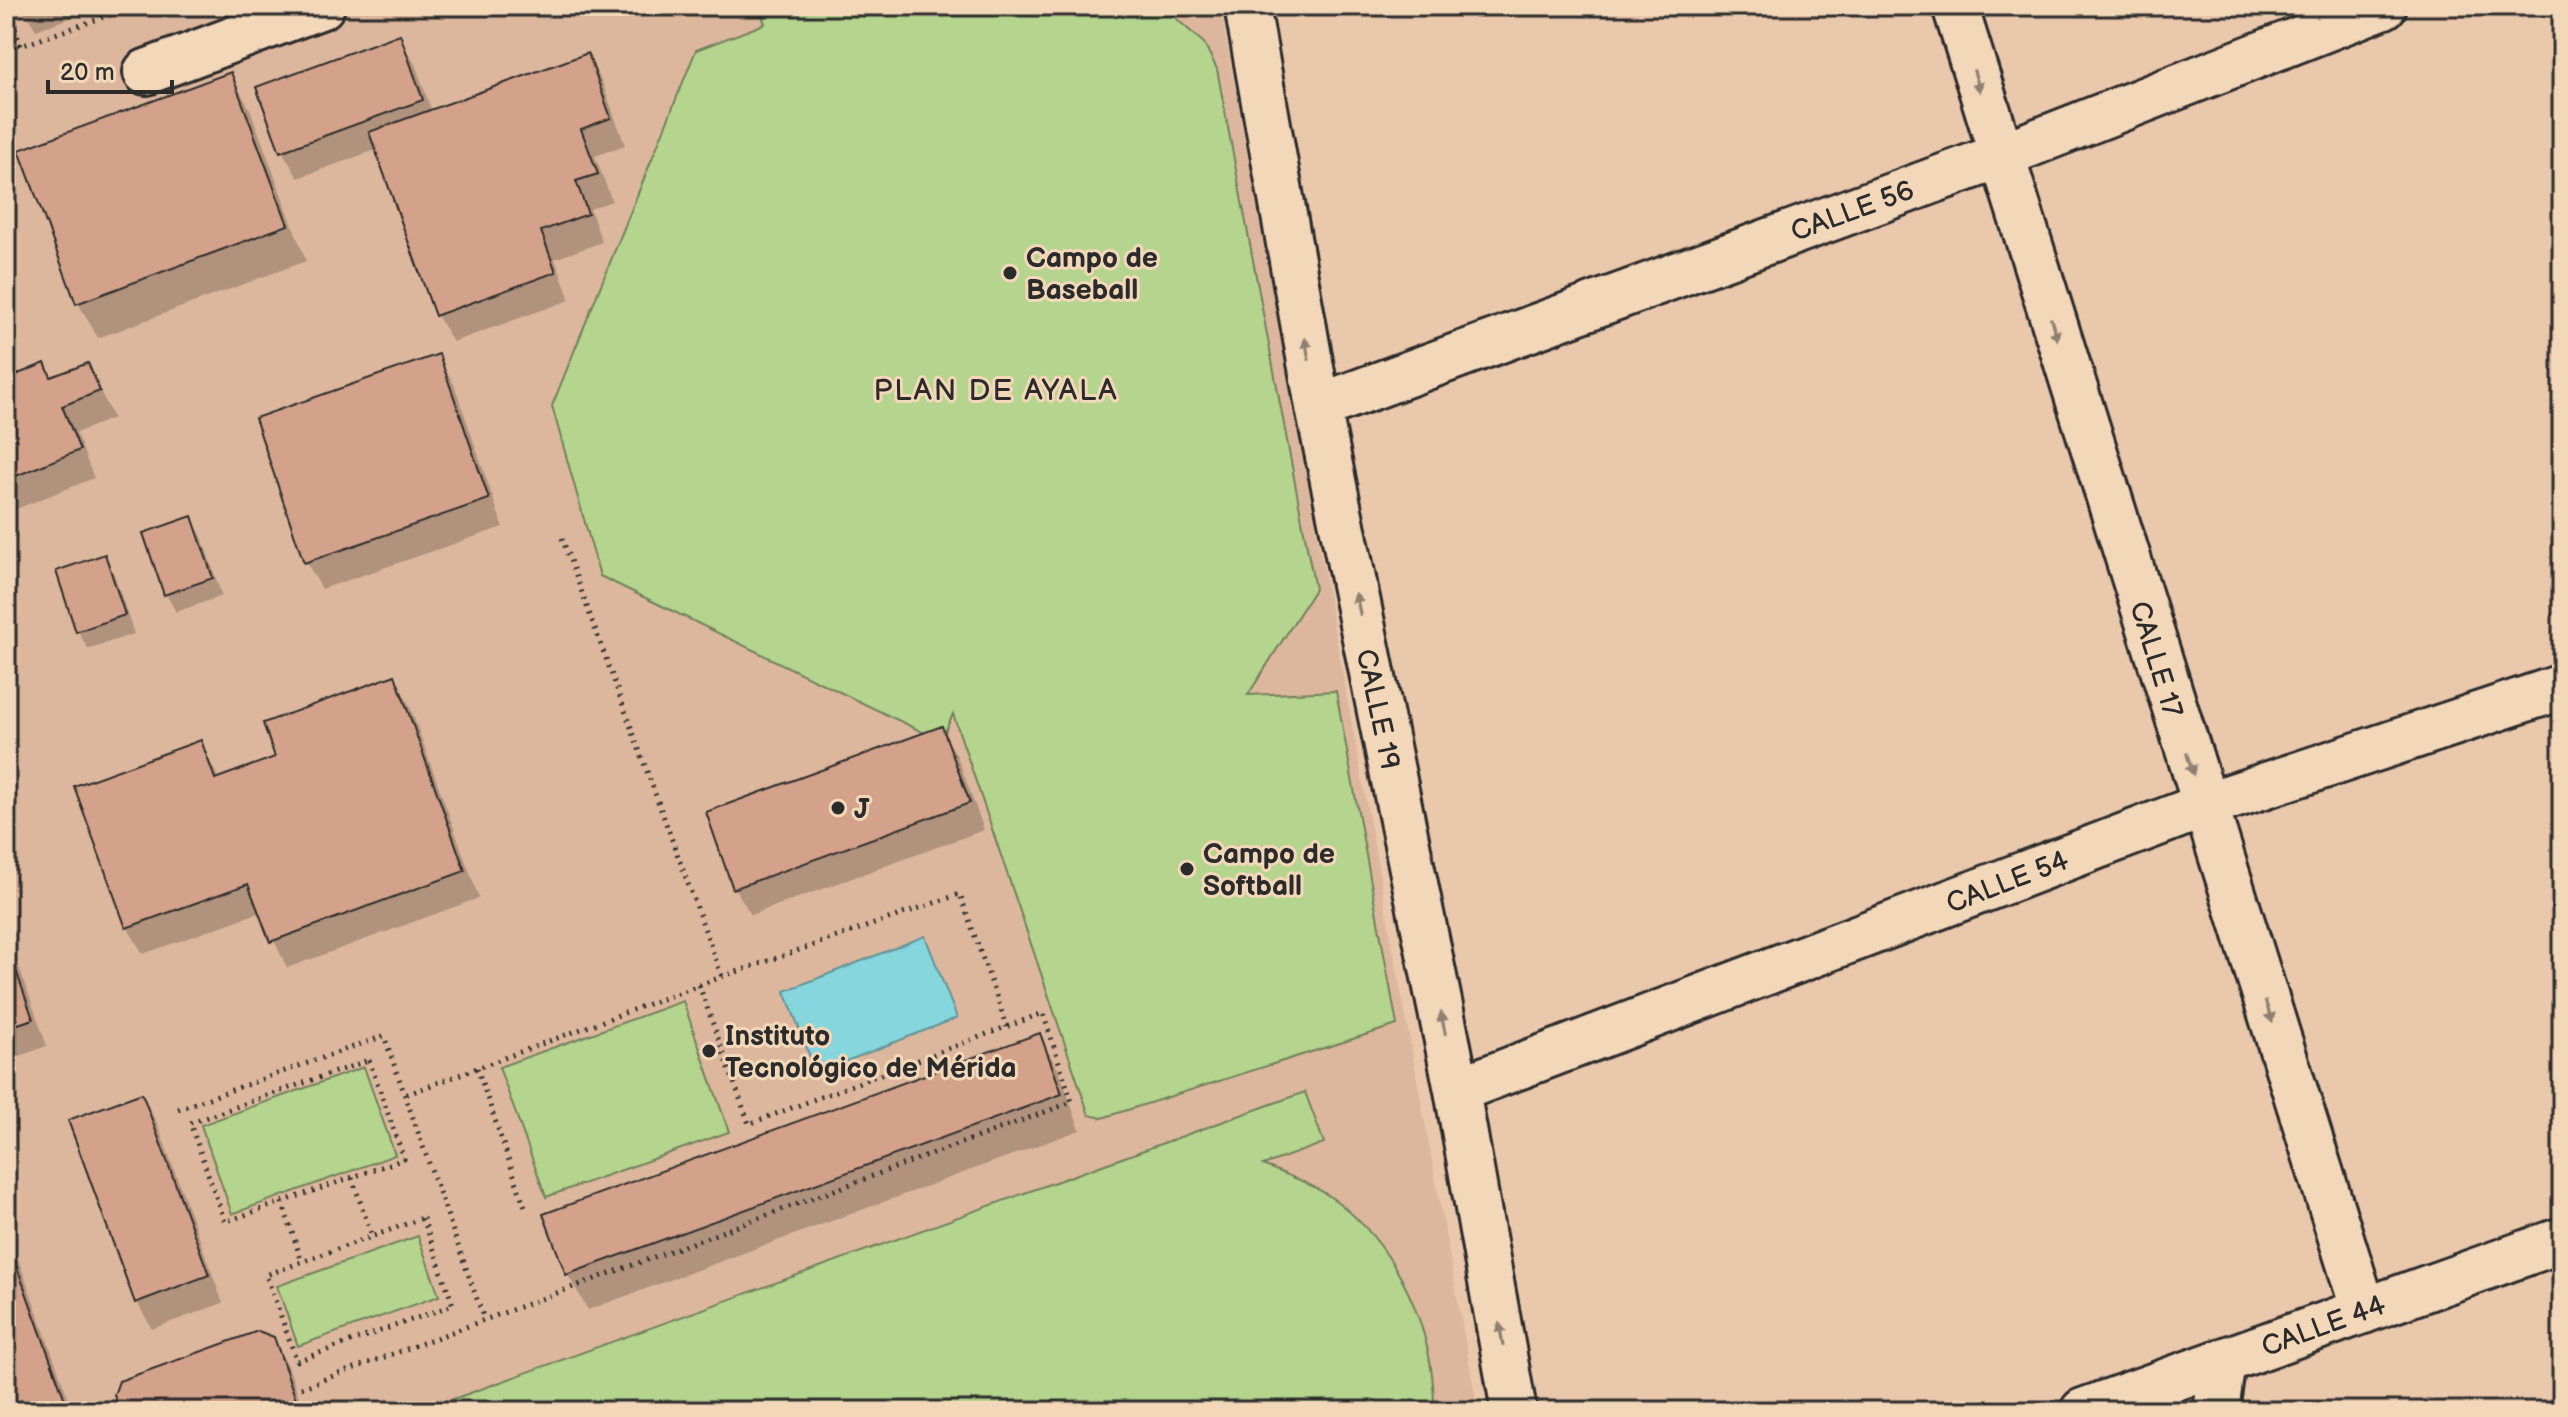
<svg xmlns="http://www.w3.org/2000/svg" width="2568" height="1417" viewBox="0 0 2568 1417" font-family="'Balsamiq Sans',sans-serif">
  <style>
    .built { fill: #dcb79d }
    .green { fill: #b5d48d; stroke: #70805c; stroke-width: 2 }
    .water { fill: #85d6dd; stroke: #619296; stroke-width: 2 }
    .shadow { fill: #0003 }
    .building { fill: #d4a28a; stroke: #2b2b2b; stroke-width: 2 }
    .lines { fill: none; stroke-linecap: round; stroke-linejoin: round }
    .minor-casing { stroke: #2b2b2b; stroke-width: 50 }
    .path { stroke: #2b2b2b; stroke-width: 5; stroke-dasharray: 2 6; stroke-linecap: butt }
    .minor { stroke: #f2d7b9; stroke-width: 44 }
    .oneway { fill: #8e8172 }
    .poi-dot { fill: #2b2b2b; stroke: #f2d7b9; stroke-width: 3 }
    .labels { text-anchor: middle; stroke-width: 6; stroke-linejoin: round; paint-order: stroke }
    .street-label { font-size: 28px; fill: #2b2b2b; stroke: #f2d7b9 }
    .poi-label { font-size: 28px; font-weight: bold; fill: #2b2b2b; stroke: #f2d7b9; text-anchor: start }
    .neighbourhood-label { font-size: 30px; letter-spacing: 2px; fill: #2b2b2b; stroke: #f2d7b9 }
  </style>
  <rect width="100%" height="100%" fill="#eac8ac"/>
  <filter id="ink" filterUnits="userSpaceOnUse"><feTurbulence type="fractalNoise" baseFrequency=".0125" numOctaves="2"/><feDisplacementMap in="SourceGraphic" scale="16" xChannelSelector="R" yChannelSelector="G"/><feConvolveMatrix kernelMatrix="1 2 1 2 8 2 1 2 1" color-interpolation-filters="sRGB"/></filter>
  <g filter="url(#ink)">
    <!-- built -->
    <path class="built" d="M 6,6 L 1220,6 L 1478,1411 L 6,1411 Z"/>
    <!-- green -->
    <path class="green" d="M 759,6 L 1162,6 L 1204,43 L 1217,69 L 1315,589 L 1248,695 L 1336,691 L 1397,1025 L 1102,1118 L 1089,1115 L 953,714 L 941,741 L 600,576 L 552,406 L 696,50 L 765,24 Z
      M 683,1001 L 729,1132 L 546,1197 L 499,1067 Z
      M 364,1067 L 395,1155 L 232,1214 L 201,1125 Z
      M 1305,1092 L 1324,1143 L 1263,1165 C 1287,1175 1313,1184 1335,1200 C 1399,1248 1435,1332 1434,1411 L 420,1411 Z
      M 418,1236 L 439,1296 L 298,1346 L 277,1286 Z"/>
    <!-- water -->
    <path class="water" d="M 925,936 L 957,1018 L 816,1073 L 785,991 Z"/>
    <!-- shadow -->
    <path class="shadow" d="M 21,6 L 104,6 L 36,30 Z
      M 399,37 L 415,64 L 432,112 L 587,55 L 602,82 L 625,145 L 595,156 L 612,201 L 590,209 L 602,242 L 555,259 L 570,300 L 453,342 L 437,315 L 378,149 L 298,178 L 282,151 L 259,88 Z
      M 230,74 L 250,109 L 306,261 L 98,338 L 78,303 Z
      M 438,357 L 454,384 L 503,527 L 322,589 L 306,562 Z
      M 88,365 L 113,418 L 76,433 L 94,478 L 6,513 L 6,381 L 51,379 Z
      M 192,519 L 202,537 L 222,596 L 176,612 L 166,594 Z
      M 104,556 L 114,574 L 134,634 L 88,649 L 78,631 Z
      M 394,677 L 409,704 L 479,898 L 287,968 L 261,912 L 143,954 L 127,927 L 200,742 L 219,779 L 277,758 Z
      M 941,729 L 957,756 L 984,830 L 751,915 L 735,888 L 708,814 Z
      M 6,930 L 47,1046 L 6,1061 Z
      M 1039,1036 L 1059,1071 L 1080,1130 L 588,1310 L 568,1275 L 546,1215 Z
      M 142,1096 L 157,1123 L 223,1303 L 152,1329 L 137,1302 Z
      M 6,1225 L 73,1411 L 6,1411 Z
      M 272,1338 L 288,1366 L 304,1411 L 121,1411 Z"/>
    <!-- building -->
    <path class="building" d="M 400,34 L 423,100 L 280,152 L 256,87 Z
      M 588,53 L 611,118 L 581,129 L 598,174 L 576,181 L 588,214 L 541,231 L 556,272 L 435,316 L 369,132 Z
      M 231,72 L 288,225 L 76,304 L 19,150 Z
      M 439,354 L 489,499 L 304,563 L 255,418 Z
      M 45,363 L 51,377 L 88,363 L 100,391 L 62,406 L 80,450 L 6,480 L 6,379 Z
      M 192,516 L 213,578 L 164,595 L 143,533 Z
      M 105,554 L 125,615 L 76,632 L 56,571 Z
      M 395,675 L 465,871 L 270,942 L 248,884 L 126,928 L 74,786 L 201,740 L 215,779 L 275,757 L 263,723 Z
      M 942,726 L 970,803 L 733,889 L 706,812 Z
      M 6,942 L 33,1019 L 6,1028 Z
      M 1040,1033 L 1062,1094 L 566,1275 L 543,1214 Z
      M 142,1093 L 209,1275 L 135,1303 L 68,1120 Z
      M 6,1237 L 69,1411 L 6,1411 Z
      M 258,1331 L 274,1337 L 300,1411 L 119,1411 L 114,1395 L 119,1381 Z"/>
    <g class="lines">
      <!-- minor casing -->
      <g class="minor-casing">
        <path id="minor" d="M 1247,6 L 1318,407 L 1457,1090 L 1514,1411
          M 1955,6 L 2364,1311
          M 146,72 L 322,6
          M 1318,407 L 2000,156 L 2384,6
          M 1457,1090 L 2203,806 L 2562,687
          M 2083,1411 L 2562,1240
          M 2216,1411 L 2223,1361"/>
      </g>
      <!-- path -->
      <path class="path" d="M 7,6 L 21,46
        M 6,34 L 21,46 L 135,6
        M 562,538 L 722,977
        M 699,985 L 960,894 L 1007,1027
        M 369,1060 L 404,1159 L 225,1222 L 190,1123 Z
        M 477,1068 L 525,1207
        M 178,1109 L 384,1036 L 484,1319
        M 352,1178 L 372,1236
        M 282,1202 L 302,1262
        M 423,1218 L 453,1305 L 297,1361 L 266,1275 Z
        M 301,1388 L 1072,1102 L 1043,1013 L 749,1124 L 699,985 L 405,1095"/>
      <!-- minor -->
      <use href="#minor" class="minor"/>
    </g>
    <!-- one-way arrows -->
    <defs><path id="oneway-solid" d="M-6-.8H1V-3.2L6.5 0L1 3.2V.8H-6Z" transform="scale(2)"/></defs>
    <g class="oneway">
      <use href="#oneway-solid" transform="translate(1977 81) rotate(73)"/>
      <use href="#oneway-solid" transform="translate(2054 329) rotate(73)"/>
      <use href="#oneway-solid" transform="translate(1307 349) rotate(-100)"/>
      <use href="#oneway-solid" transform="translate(1358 604) rotate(-102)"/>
      <use href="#oneway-solid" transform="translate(2190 764) rotate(73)"/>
      <use href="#oneway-solid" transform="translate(2269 1012) rotate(72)"/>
      <use href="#oneway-solid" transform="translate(1443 1023) rotate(-102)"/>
      <use href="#oneway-solid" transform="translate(1501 1334) rotate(-100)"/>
    </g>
  </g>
  <!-- markers -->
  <g class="poi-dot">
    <circle cx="1010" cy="273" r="8"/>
    <circle cx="838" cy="808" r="8"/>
    <circle cx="1187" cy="869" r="8"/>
    <circle cx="709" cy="1051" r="8"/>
  </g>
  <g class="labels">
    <!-- street labels -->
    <g class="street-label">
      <text transform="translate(1852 210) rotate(-20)" y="10">CALLE 56</text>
      <text transform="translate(2157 659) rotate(73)" y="10">CALLE 17</text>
      <text transform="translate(1379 709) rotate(78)" y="10">CALLE 19</text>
      <text transform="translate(2007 881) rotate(-21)" y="10">CALLE 54</text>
      <text transform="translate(2323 1325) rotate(-20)" y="10">CALLE 44</text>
    </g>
    <!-- poi labels -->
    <g class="poi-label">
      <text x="1026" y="267">Campo de<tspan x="1026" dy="32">Baseball</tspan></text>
      <text x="854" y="818">J</text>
      <text x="1203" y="863">Campo de<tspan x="1203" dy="32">Softball</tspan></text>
      <text x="725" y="1045">Instituto<tspan x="725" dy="32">Tecnológico de Mérida</tspan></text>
    </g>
    <!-- neighbourhood labels -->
    <g class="neighbourhood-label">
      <text x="996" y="400">PLAN DE AYALA</text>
    </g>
  </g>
  <!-- margin -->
  <rect width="2568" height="1417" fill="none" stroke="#f2d7b9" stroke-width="32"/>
  <rect x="16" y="16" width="2536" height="1385" fill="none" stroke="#2b2b2b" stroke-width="3" filter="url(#ink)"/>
  <!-- scale -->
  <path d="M48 80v12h124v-12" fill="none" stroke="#2b2b2b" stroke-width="4"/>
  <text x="60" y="80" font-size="24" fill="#2b2b2b" stroke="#f2d7b9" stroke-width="6" paint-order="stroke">20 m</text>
</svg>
